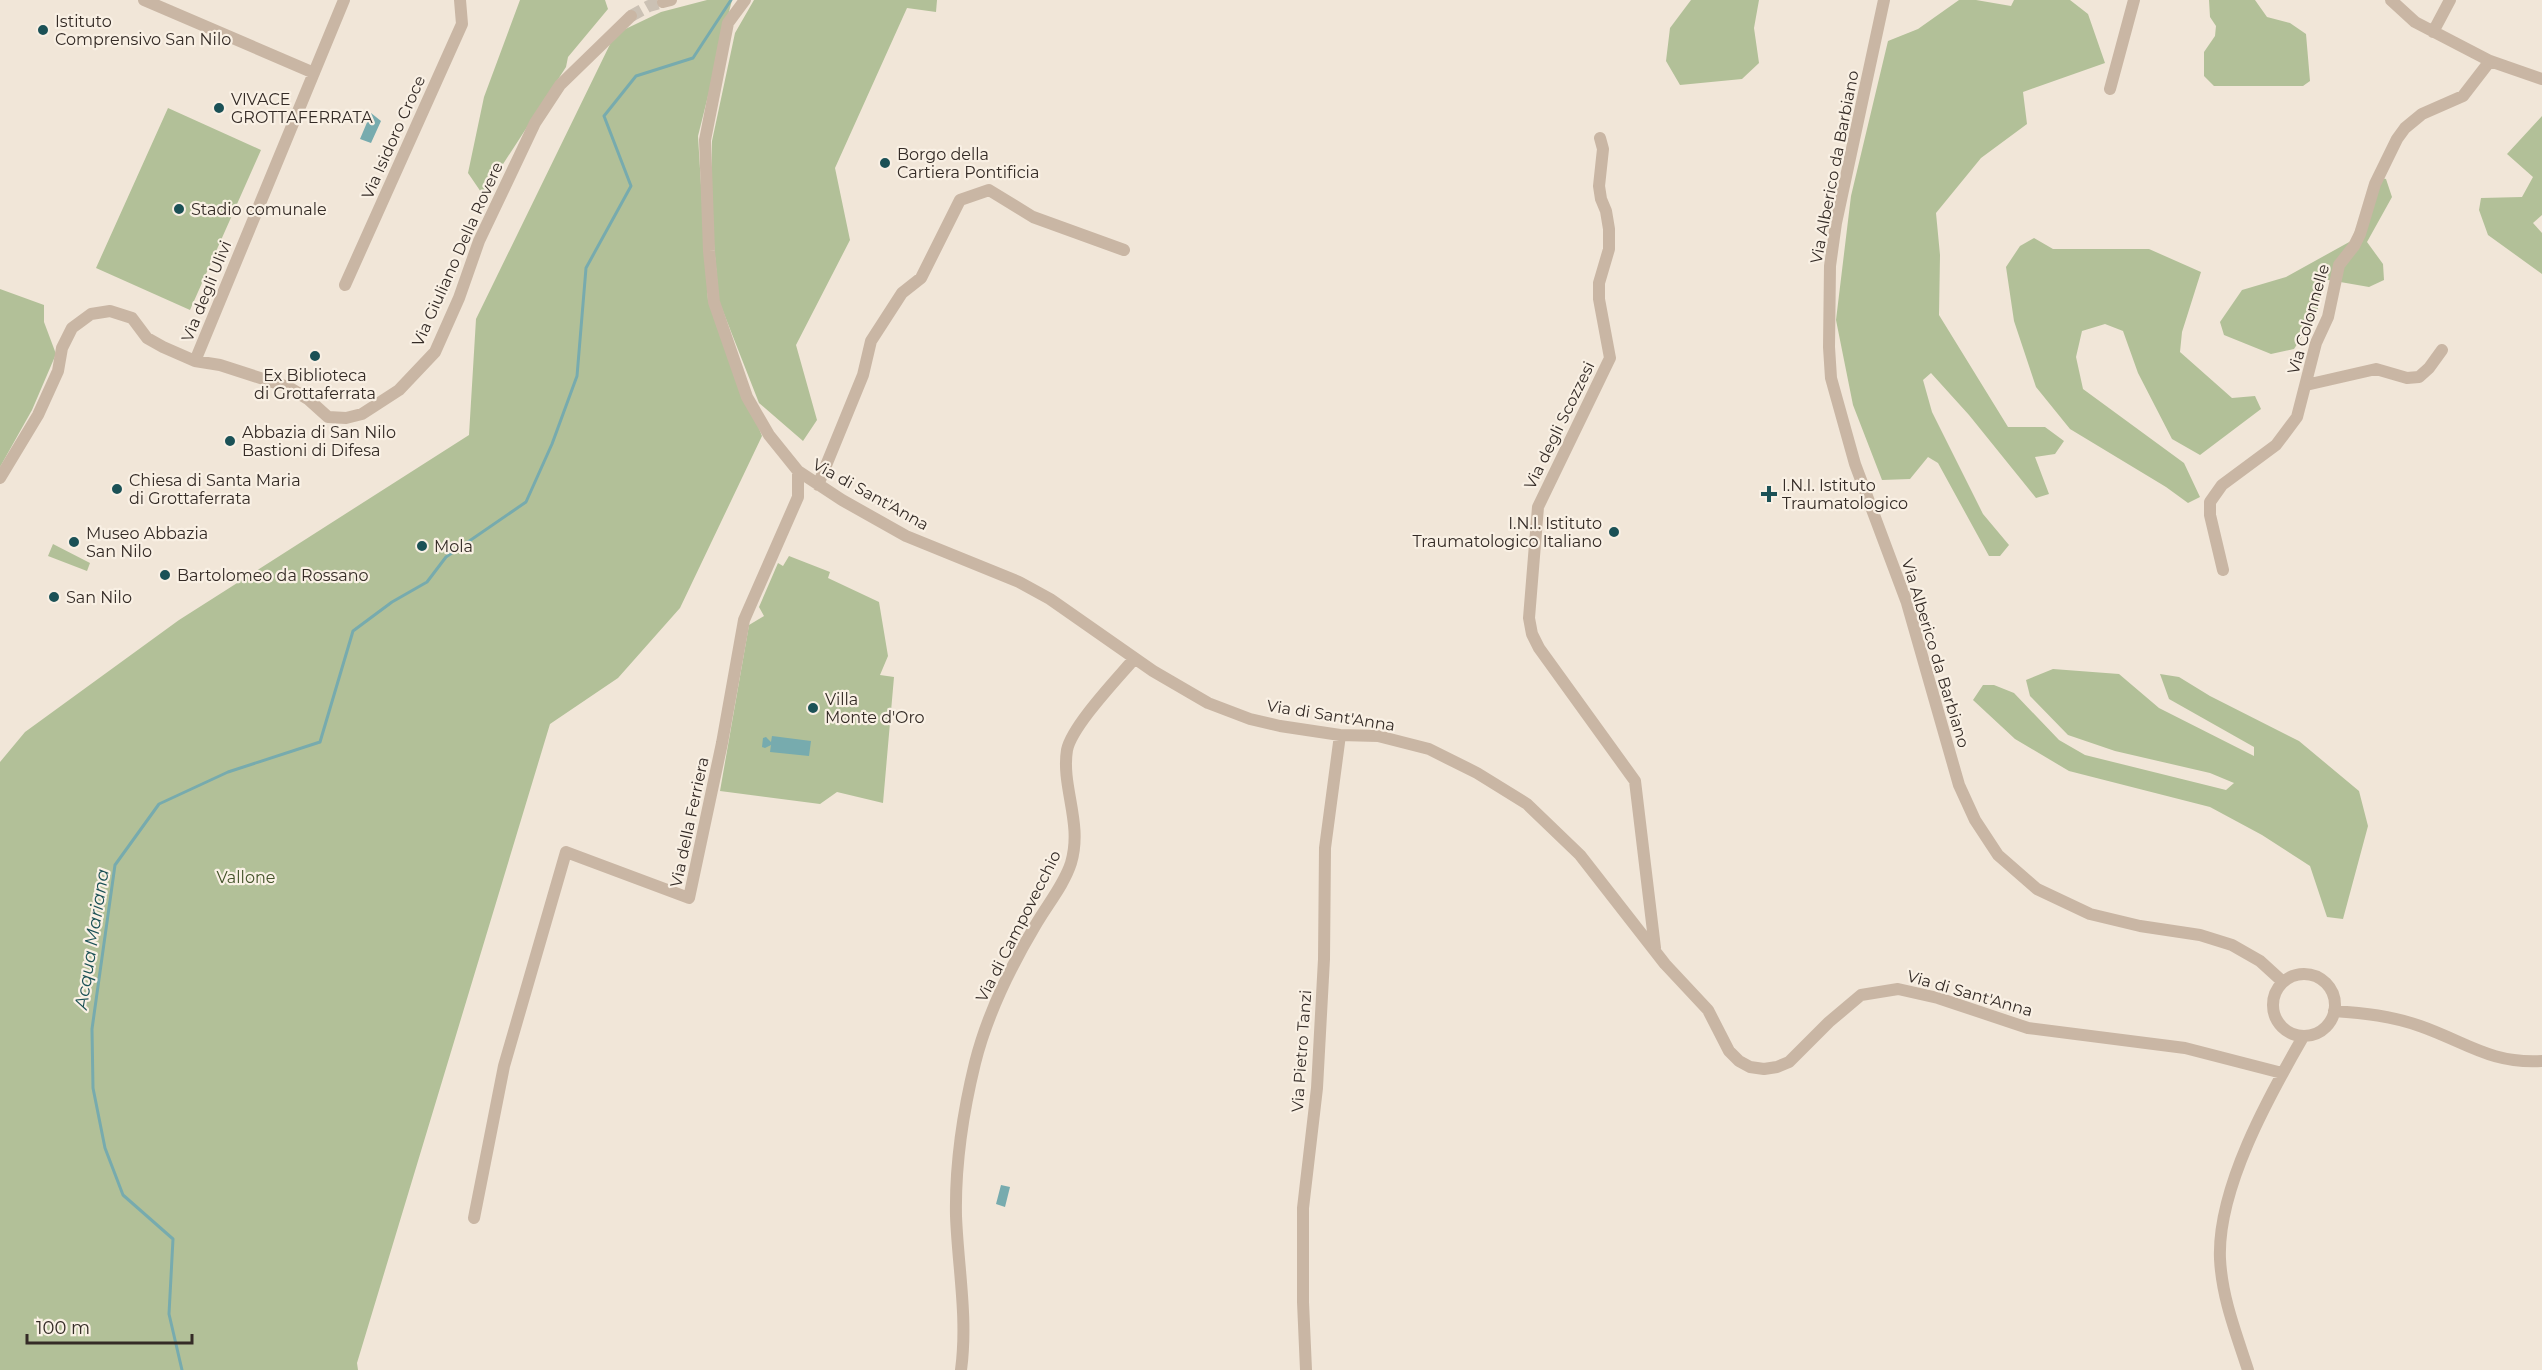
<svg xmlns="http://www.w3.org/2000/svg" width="2542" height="1370" viewBox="0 0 2542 1370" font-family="Montserrat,sans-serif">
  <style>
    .green { fill: #b2c098 }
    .water { fill: #77abae }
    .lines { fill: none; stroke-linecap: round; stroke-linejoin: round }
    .stream { stroke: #77abae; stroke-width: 3 }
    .minor-tunnel { stroke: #cbc1b4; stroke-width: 12; stroke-dasharray: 12 6; stroke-linecap: butt }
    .minor { stroke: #c9b6a4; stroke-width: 12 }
    .poi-dot { fill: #1b5156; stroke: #f9f0e4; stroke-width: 2 }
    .labels { text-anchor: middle; stroke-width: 4.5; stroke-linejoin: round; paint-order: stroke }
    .poi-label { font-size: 16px; fill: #342b26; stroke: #f9f0e4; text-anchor: start }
    .street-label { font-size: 16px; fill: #342b26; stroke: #f9f0e4 }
    .park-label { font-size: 16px; fill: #43532a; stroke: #f9f0e4 }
    .water-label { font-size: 18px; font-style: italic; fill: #1b5156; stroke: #f9f0e4 }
  </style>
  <rect width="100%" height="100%" fill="#f1e6d8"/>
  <!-- green -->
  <path class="green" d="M 520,0 L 605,0 L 608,9 L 568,57 L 566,67 L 483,195 L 468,173 L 484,97 Z
    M 707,0 L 732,0 L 698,136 L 708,300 L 762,436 L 680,608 L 618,678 L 550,724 L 357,1363 L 358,1370 L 0,1370 L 0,762 L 25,732 L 179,620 L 469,435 L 476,319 L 615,34 L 661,12 Z
    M 754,0 L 937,0 L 936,12 L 907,8 L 835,168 L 850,240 L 796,345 L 817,420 L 803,441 L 759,403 L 719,301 L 711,211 L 712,141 L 735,33 Z
    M 1691,0 L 1759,0 L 1754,28 L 1759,63 L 1742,79 L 1680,85 L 1666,61 L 1670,28 Z
    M 1959,0 L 1976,0 L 2011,6 L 2014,0 L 2070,0 L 2088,14 L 2105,63 L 2023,92 L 2027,124 L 1981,158 L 1936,213 L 1940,255 L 1939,315 L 2008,427 L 2045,427 L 2064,441 L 2055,454 L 2035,457 L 2049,494 L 2036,498 L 1969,415 L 1931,373 L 1923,380 L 1932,412 L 1983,514 L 2009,545 L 2000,556 L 1989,556 L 1938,463 L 1928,457 L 1910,479 L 1882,480 L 1853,405 L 1836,320 L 1851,196 L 1888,41 L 1918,29 Z
    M 2209,0 L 2255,0 L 2267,17 L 2290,23 L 2306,34 L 2310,81 L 2303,86 L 2214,86 L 2204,76 L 2204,52 L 2215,36 L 2216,26 L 2210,17 Z
    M 168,108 L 261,150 L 190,310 L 96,268 Z
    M 2542,116 L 2542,215 L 2533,223 L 2542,233 L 2542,274 L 2488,235 L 2479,210 L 2481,198 L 2522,197 L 2533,177 L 2507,154 Z
    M 2376,177 L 2386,179 L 2392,197 L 2367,242 L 2383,264 L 2384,280 L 2369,287 L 2323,279 L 2317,314 L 2294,349 L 2271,354 L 2224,335 L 2220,322 L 2242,290 L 2286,277 L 2351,241 Z
    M 2034,238 L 2053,249 L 2149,249 L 2201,272 L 2182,332 L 2180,352 L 2232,398 L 2255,396 L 2261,409 L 2200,455 L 2172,439 L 2138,373 L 2123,331 L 2105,324 L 2082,331 L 2076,357 L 2083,389 L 2184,463 L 2200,497 L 2188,503 L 2166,487 L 2070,429 L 2036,387 L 2014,321 L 2006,267 L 2020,246 Z
    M 0,289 L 44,305 L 44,322 L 56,354 L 32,410 L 0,467 Z
    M 53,544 L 90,563 L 87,571 L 48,556 Z
    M 789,556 L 830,572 L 828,578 L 879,602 L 888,656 L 880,675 L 894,677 L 883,803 L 837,792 L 820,804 L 720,791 L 749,625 L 764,616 L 759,607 L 778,563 L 783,566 Z
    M 2053,669 L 2119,674 L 2159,708 L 2254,756 L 2254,747 L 2169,699 L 2160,674 L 2179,677 L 2210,696 L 2299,741 L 2359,791 L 2368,826 L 2343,919 L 2327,917 L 2310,866 L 2262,835 L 2210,807 L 2069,771 L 2015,739 L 1973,700 L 1983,685 L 1994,685 L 2014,693 L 2059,740 L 2085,755 L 2226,790 L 2234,783 L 2210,773 L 2115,751 L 2068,735 L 2030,696 L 2026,680 Z"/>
  <!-- water -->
  <path class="water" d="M 371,113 L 381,121 L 371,143 L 360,139 Z
    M 772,736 L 811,741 L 809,756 L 770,752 L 771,745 L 765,748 L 762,747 L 763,738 L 766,737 L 771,742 Z
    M 1001,1185 L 1010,1187 L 1005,1207 L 996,1204 Z"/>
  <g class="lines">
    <!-- stream -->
    <path class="stream" d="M 182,1370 L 169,1314 L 173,1239 L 123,1195 L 105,1148 L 93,1088 L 92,1029 L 115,865 L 159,804 L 228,772 L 320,742 L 353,631 L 392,602 L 427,582 L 446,557 L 526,502 L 552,444 L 577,376 L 586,268 L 631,186 L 604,116 L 636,76 L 693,58 L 731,0"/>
    <!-- minor-tunnel -->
    <path class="minor-tunnel" d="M 631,16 L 649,6 L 663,2"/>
    <!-- minor -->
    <path class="minor" d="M 144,0 L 314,73
      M 745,0 L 728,23 L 705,140 L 709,251 L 714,302 L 747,397 L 769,435 L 798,471 L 842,500 L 906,536 L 1019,582 L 1050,599 L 1153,671 L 1208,703 L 1250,719 L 1280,726 L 1340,735 L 1378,736 L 1429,749 L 1477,773 L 1527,804 L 1580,855 L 1665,964 L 1708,1010 L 1729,1051 L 1739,1061 L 1750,1067 L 1764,1069 L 1777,1067 L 1789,1062 L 1829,1022 L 1861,995 L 1898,989 L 1938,998 L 2028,1028 L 2185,1048 L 2282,1073
      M 1884,0 L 1836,223 L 1830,266 L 1829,347 L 1831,378 L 1855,464 L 1907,603 L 1959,785 L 1975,820 L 1998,855 L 2037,889 L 2090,914 L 2140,926 L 2200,935 L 2232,945 L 2260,961 L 2283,982
      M 2391,0 L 2415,22 L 2490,61 L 2542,79
      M 663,2 L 671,0
      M 2433,32 L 2450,0
      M 2110,89 L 2134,0
      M 1600,138 L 1603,149 L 1599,186 L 1601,199 L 1606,211 L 1609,229 L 1609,249 L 1599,283 L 1599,299 L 1610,358 L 1538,507 L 1529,618 L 1532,634 L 1539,648 L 1635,781 L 1655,948
      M 345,285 L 462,24 L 460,0
      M 195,361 L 344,0
      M 2306,385 L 2376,369 L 2407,378 L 2419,377 L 2429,368 L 2442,350
      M 0,478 L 38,415 L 58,371 L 62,348 L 72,328 L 91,314 L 110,311 L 132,318 L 147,338 L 163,347 L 195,361 L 220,365 L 288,387 L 308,399 L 328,417 L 346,418 L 362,414 L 399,390 L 435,352 L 459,298 L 479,241 L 535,123 L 560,85 L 631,16
      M 818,485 L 863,375 L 871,341 L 902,293 L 921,278 L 960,200 L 989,190 L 1033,217 L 1124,250
      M 2223,570 L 2210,515 L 2210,502 L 2222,485 L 2276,445 L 2297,417 L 2316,343 L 2328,317 L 2339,265 L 2354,246 L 2360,234 L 2375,184 L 2397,139 L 2405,128 L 2422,114 L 2463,96 L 2490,61
      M2273 1005a31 31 0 1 1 62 0a31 31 0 1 1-62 0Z
      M 2334,1011 C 2364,1013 2392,1016 2420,1026 C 2466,1042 2490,1064 2542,1061
      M 474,1218 L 504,1066 L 566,852 L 689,898 L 722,743 L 744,620 L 798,497 L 798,471
      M 961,1370 C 968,1318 958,1268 956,1216 C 955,1165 963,1112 975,1063 C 987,1015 1010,968 1035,926 C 1047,905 1064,885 1071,863 C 1083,823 1061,787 1067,750 C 1072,726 1117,679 1134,659
      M 1306,1370 L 1303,1302 L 1303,1208 L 1317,1088 L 1324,959 L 1325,848 L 1340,735
      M 2248,1370 C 2236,1333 2222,1298 2220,1259 C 2217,1189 2269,1096 2303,1037"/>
  </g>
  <!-- markers -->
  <g class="poi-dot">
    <circle cx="43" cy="30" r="6"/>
    <circle cx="219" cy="108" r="6"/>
    <circle cx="885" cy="163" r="6"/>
    <circle cx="179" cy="209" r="6"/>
    <circle cx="315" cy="356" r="6"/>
    <circle cx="230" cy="441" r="6"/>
    <circle cx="117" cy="489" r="6"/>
    <path d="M1766 485h6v6h6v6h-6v6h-6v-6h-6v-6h6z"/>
    <circle cx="1614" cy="532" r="6"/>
    <circle cx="74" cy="542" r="6"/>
    <circle cx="422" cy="546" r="6"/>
    <circle cx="165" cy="575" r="6"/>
    <circle cx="54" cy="597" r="6"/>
    <circle cx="813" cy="708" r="6"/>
  </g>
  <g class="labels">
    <!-- poi labels -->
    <g class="poi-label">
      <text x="55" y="27">Istituto<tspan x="55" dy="18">Comprensivo San Nilo</tspan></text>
      <text x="231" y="105">VIVACE<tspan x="231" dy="18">GROTTAFERRATA</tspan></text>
      <text x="897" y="160">Borgo della<tspan x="897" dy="18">Cartiera Pontificia</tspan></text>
      <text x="191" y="215">Stadio comunale</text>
      <text x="315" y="381" text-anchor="middle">Ex Biblioteca<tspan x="315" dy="18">di Grottaferrata</tspan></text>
      <text x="242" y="438">Abbazia di San Nilo<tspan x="242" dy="18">Bastioni di Difesa</tspan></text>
      <text x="129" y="486">Chiesa di Santa Maria<tspan x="129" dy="18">di Grottaferrata</tspan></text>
      <text x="1782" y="491">I.N.I. Istituto<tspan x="1782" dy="18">Traumatologico</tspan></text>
      <text x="1602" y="529" text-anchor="end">I.N.I. Istituto<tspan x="1602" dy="18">Traumatologico Italiano</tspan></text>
      <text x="86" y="539">Museo Abbazia<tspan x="86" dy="18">San Nilo</tspan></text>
      <text x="434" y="552">Mola</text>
      <text x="177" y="581">Bartolomeo da Rossano</text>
      <text x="66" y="603">San Nilo</text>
      <text x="825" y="705">Villa<tspan x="825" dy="18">Monte d'Oro</tspan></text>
    </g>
    <!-- street labels -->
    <g class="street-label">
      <text transform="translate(393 137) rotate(-66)" y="6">Via Isidoro Croce</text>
      <text transform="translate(1834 167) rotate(-79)" y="6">Via Alberico da Barbiano</text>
      <text transform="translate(457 254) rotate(-66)" y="6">Via Giuliano Della Rovere</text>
      <text transform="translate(206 291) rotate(-68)" y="6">Via degli Ulivi</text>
      <text transform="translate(2308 319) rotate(-74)" y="6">Via Colonnelle</text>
      <text transform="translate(1559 425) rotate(-64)" y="6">Via degli Scozzesi</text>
      <text transform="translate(871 494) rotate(29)" y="6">Via di Sant'Anna</text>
      <text transform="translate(1936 653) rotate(73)" y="6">Via Alberico da Barbiano</text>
      <text transform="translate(1331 715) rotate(9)" y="6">Via di Sant'Anna</text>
      <text transform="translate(689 822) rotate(-78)" y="6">Via della Ferriera</text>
      <text transform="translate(1018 926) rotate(-63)" y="6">Via di Campovecchio</text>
      <text transform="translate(1970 993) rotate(16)" y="6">Via di Sant'Anna</text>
      <text transform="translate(1301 1051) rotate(-86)" y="6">Via Pietro Tanzi</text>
    </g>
    <!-- park labels -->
    <g class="park-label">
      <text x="246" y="883">Vallone</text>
    </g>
    <!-- water labels -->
    <g class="water-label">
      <text transform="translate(92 939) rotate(-81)" y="6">Acqua Mariana</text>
    </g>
  </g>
  <!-- scale -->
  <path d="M27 1334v9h165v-9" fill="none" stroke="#342b26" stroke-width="3"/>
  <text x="36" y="1334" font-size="18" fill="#342b26" stroke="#f9f0e4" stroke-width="4.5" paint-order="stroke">100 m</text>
</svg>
